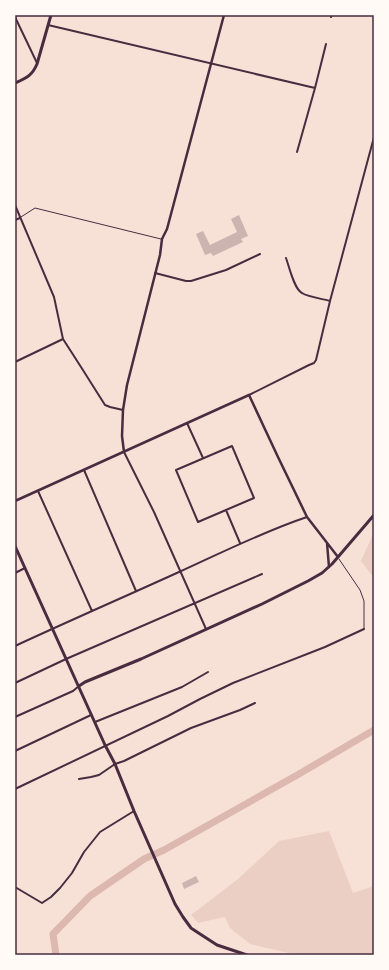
<svg xmlns="http://www.w3.org/2000/svg" width="389" height="970" viewBox="0 0 389 970" font-family="'Nunito Sans',sans-serif">
  <style>
    .green { fill: #ebcfc5 }
    .lines { fill: none; stroke-linecap: round; stroke-linejoin: round }
    .river { stroke: #dcb8b0; stroke-width: 7 }
    .building { fill: #ccb4b1 }
    .service { stroke: #4a2c40; stroke-width: 1 }
    .minor { stroke: #4a2c40; stroke-width: 2 }
    .tertiary { stroke: #4a2c40; stroke-width: 2.5 }
    .secondary { stroke: #4a2c40; stroke-width: 3 }
    .neatline { fill: none; stroke: #4a2c40; stroke-width: 1.5 }
  </style>
  <rect width="100%" height="100%" fill="#f7e1d7"/>
  <!-- green -->
  <path class="green" d="M 374,533 L 374,578 L 361,561 L 372,536 Z
    M 329,831 L 353,893 L 374,886 L 374,955 L 297,955 L 250,944 L 230,928 L 225,917 L 198,923 L 191,915 L 238,879 L 279,841 Z"/>
  <g class="lines">
    <!-- river -->
    <path class="river" d="M 56,955 L 53,934 L 90,896 L 144,859 L 164,850 L 299,774 L 374,730"/>
  </g>
  <!-- building -->
  <path class="building" d="M 239,215 L 248,236 L 241,239 L 243,242 L 213,256 L 211,253 L 205,255 L 196,234 L 203,231 L 210,245 L 237,232 L 231,219 Z
    M 196,876 L 199,882 L 184,889 L 182,883 Z"/>
  <g class="lines">
    <!-- service -->
    <path class="service" d="M 21,217 L 35,208 L 161,239
      M 339,559 L 360,590 L 364,601 L 364,629"/>
    <!-- minor -->
    <path class="minor" d="M 15,17 L 37,63
      M 331,17 L 332,15
      M 48,25 L 315,88
      M 297,152 L 315,88 L 326,44
      M 15,205 L 54,297 L 63,339 L 81,367 L 105,405 L 110,407 L 123,410
      M 15,220 L 20,218
      M 286,258 C 289,266 294,289 302,293 C 308,297 323,299 330,301
      M 155,273 L 186,281 L 191,281 L 226,270 L 260,254
      M 15,362 L 63,339
      M 249,395 L 309,365 L 314,363 L 316,360 L 330,301 L 374,137
      M 187,423 L 203,458
      M 124,452 L 154,512 L 206,629
      M 84,470 L 136,591
      M 38,491 L 92,611
      M 226,510 L 198,522 L 176,470 L 232,446 L 254,498 L 226,510 L 240,543
      M 15,573 L 25,568
      M 15,646 C 69,621 124,597 179,572 C 221,553 262,532 307,517
      M 15,683 L 66,659 L 262,574
      M 15,717 L 73,691 L 79,686
      M 95,722 L 182,687 L 208,672
      M 15,751 L 91,715
      M 79,779 L 91,777 L 99,775 L 115,764 L 124,761 L 191,728 L 240,710 L 255,703
      M 15,789 L 168,716 L 200,699 L 233,683 L 325,647 L 364,629
      M 15,887 L 42,903 L 51,897 L 60,888 L 72,873 L 84,852 L 100,832 L 134,811"/>
    <!-- tertiary -->
    <path class="tertiary" d="M 124,452 L 122,436 L 123,410 L 127,385 L 160,255 L 162,239 L 167,229 L 224,15
      M 15,501 L 249,395 L 278,457 L 307,517 L 338,557
      M 327,543 L 329,567"/>
    <!-- secondary -->
    <path class="secondary" d="M 15,83 C 26,78 32,76 37,64 L 51,15
      M 15,546 L 105,745 L 115,764 L 134,811 L 175,904 L 183,917 L 191,928 L 197,932 L 217,945 L 247,955
      M 79,686 L 85,682 L 141,659 L 262,604 L 308,581 L 322,573 L 332,564 L 374,515"/>
  </g>
  <!-- border -->
  <rect width="389" height="970" fill="none" stroke="#fffaf5" stroke-width="32"/>
  <rect x="16" y="16" width="357" height="938" class="neatline"/>
</svg>
